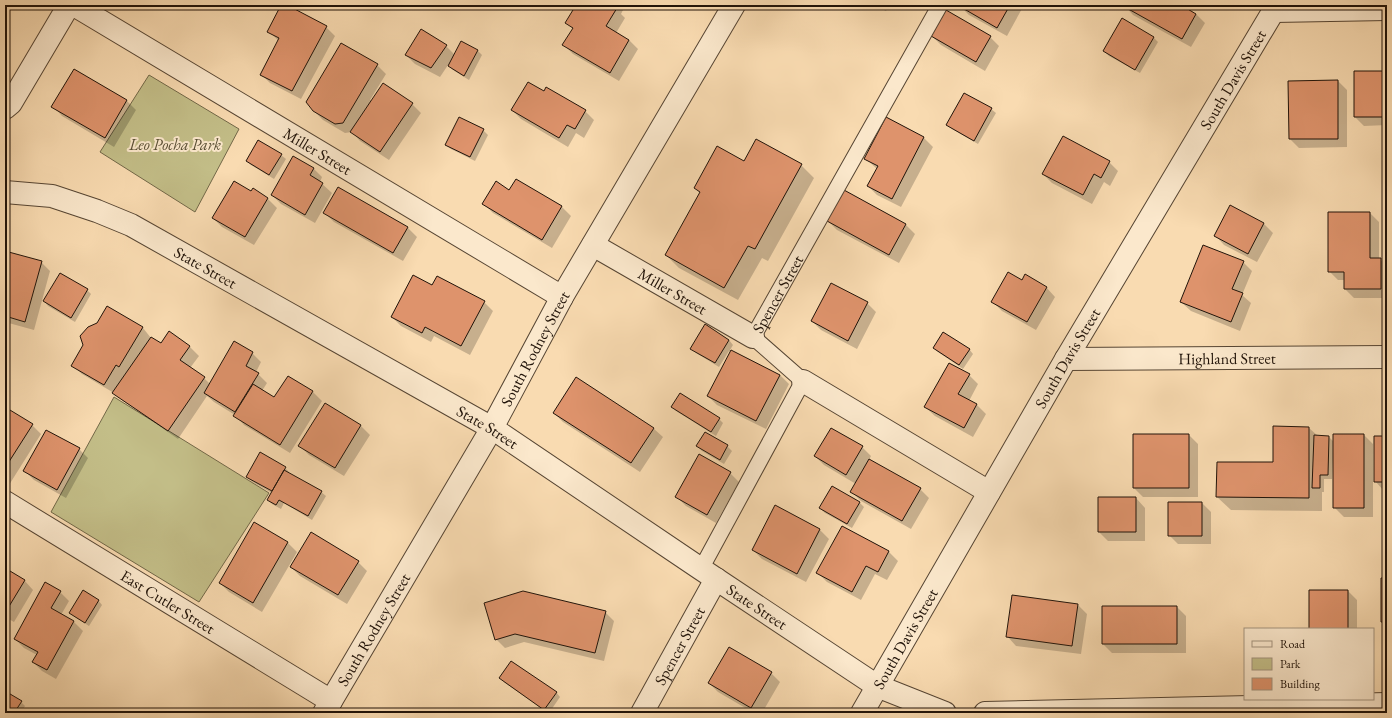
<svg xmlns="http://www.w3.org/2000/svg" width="1392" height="718" viewBox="0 0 1392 718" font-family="'EB Garamond',serif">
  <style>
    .green { fill: #c3be88; stroke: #726848 }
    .shadow { fill: #0003 }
    .building { fill: #de936c; stroke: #201309 }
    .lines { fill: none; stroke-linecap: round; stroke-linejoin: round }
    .service-casing { stroke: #564533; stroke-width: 17 }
    .minor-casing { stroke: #564533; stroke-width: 24 }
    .service { stroke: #fbe8cc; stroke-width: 15 }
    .minor { stroke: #fbe8cc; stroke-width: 22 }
    .labels { text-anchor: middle; stroke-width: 4; stroke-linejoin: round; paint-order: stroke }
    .street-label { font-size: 16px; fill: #201309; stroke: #fbe8cc }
    .park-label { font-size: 16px; font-style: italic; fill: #594f35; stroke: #fbe8cc }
  </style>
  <rect width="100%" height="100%" fill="#f9dbb1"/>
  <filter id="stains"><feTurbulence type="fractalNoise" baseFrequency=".005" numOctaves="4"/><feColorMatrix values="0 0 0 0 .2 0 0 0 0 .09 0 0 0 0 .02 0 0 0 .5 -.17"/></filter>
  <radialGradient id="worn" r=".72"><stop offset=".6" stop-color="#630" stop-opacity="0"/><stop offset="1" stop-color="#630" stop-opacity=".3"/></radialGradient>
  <!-- green -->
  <path class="green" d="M 149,75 L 239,129 L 195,212 L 100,152 Z
    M 114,397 L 269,493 L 199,602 L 51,512 Z"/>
  <!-- shadow -->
  <path class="shadow" d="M 282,5 L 285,5 L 326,27 L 335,36 L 301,99 L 270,83 L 261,74 L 279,41 L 268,31 Z
    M 577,5 L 621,5 L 624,8 L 621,14 L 625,18 L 616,33 L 629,40 L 638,49 L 619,81 L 573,54 L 564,45 L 573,29 L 567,23 Z
    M 874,5 L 889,5 L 886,11 Z
    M 961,5 L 1024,5 L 1007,36 L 969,15 L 960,6 Z
    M 1124,5 L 1179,5 L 1196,14 L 1205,23 L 1191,47 L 1133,15 Z
    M 932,36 L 990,37 L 999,46 L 985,71 L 941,45 Z
    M 1154,38 L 1158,42 L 1140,73 L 1109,56 L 1104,51 Z
    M 446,46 L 455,55 L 478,51 L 482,55 L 469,80 L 453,70 L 448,65 L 440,77 L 415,64 L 406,55 Z
    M 377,65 L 386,74 L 370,100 L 412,104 L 421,113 L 389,160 L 360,141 L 352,132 L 345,133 L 323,120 L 314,111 Z
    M 74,70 L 127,101 L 136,110 L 114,147 L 62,116 L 53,106 Z
    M 1387,72 L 1387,129 L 1387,125 L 1364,126 L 1355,117 Z
    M 1338,81 L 1347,90 L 1347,147 L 1299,148 L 1290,139 Z
    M 547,88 L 585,111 L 594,120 L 584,138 L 576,133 L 568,147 L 521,119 L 512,110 L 544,92 Z
    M 991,109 L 996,113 L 978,144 L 952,129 L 947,125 Z
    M 459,118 L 483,130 L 488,135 L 475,161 L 451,149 L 446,145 Z
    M 1063,137 L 1109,162 L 1118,171 L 1110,186 L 1104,182 L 1092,204 L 1052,183 L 1043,174 Z
    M 924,138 L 933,147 L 901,207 L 877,195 L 868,186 L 877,169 L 865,158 Z
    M 281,155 L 286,159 L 274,179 L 251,165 L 247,161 Z
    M 744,163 L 801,165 L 814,178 L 768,261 L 762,258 L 738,300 L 679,268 L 666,255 L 700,193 L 695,188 Z
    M 313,168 L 322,177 L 320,182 L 332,193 L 315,223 L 281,204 L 272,195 Z
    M 516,180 L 562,207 L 571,216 L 552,248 L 493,213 L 484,204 L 510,191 Z
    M 339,188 L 408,228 L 417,237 L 403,261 L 334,222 L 325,213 Z
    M 253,190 L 268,199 L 277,208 L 254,245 L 222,227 L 213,218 L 251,193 Z
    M 844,192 L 906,225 L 915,234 L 899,263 L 837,230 L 828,221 Z
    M 1231,207 L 1264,224 L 1273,233 L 1257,262 L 1224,245 L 1215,235 Z
    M 1370,213 L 1379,222 L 1379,259 L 1387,266 L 1387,298 L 1354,298 L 1345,289 L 1345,280 L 1338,280 L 1329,271 Z
    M 5,252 L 41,262 L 50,271 L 34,330 L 5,322 Z
    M 1243,262 L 1252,271 L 1242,295 L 1251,303 L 1240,331 L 1191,311 L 1181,302 Z
    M 1022,281 L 1046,287 L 1055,297 L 1036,330 L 1002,311 L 993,302 Z
    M 433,286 L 484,302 L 493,311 L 470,355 L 434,336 L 431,342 L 401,326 L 392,317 Z
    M 87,290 L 91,294 L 75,322 L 48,306 L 44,301 Z
    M 867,303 L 876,312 L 857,349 L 821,330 L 812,321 Z
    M 107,307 L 143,328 L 151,338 L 161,345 L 169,333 L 190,347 L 199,356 L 190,368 L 204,378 L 210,384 L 234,343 L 252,353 L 261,362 L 256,372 L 267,383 L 262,391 L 275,399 L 288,377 L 313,392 L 322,401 L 290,453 L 244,425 L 235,415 L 214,402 L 207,396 L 178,439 L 123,401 L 114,393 L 82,374 L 72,365 Z
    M 705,326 L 729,340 L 733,345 L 730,350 L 780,375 L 789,384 L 766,429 L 717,405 L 708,396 L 731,352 L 729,351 L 719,367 L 696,353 L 692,348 Z
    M 934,348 L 969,349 L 973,354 L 963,369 L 938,352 Z
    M 969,375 L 978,384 L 969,401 L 977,405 L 986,414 L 973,437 L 935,416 L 925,407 Z
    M 325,404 L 361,426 L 370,435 L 344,476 L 309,455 L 300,446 Z
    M 672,407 L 719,419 L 723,423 L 716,436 L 676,411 Z
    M 5,408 L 32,425 L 41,434 L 9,485 L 5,483 Z
    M 554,413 L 653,428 L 663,437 L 640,472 L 563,422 Z
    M 1309,428 L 1318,436 L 1329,437 L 1334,442 L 1364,435 L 1373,444 L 1373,517 L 1344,517 L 1334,507 L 1334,459 L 1333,459 L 1332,479 L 1324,479 L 1324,492 L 1322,492 L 1322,511 L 1231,510 L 1217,497 L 1218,463 L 1274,463 Z
    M 831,429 L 862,447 L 871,456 L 869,460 L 920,489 L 929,498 L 911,529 L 861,501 L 852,492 L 856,484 L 824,465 L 815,456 Z
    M 705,433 L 727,446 L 732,451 L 724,464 L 702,451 L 697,446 Z
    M 1134,435 L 1189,435 L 1198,444 L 1198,497 L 1143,497 L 1134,488 Z
    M 1387,437 L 1387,491 L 1384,491 L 1375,481 Z
    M 79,449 L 88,458 L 66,498 L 34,480 L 25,471 Z
    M 285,468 L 289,472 L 289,473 L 321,492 L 326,496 L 312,520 L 284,503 L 281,509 L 272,504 L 268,500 L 272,493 L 251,481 L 247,476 Z
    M 730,473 L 739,482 L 716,523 L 686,506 L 677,497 Z
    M 1136,498 L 1145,508 L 1145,541 L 1108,541 L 1099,532 Z
    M 859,502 L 864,507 L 852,528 L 825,513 L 820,508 Z
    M 1169,503 L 1202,503 L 1211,512 L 1211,544 L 1178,544 L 1169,535 Z
    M 775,507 L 820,530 L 829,539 L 806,582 L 762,559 L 753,550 Z
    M 255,524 L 288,543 L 297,552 L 262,612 L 229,592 L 220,583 Z
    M 842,527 L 889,552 L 898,561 L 887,580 L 875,574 L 861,600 L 827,582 L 818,573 Z
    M 358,562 L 367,571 L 347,604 L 300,576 L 291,567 Z
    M 5,569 L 24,580 L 33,590 L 14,622 L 5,617 Z
    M 1387,579 L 1387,627 L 1382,622 Z
    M 1310,591 L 1348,591 L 1357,600 L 1357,629 L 1310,629 Z
    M 60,592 L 69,601 L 61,615 L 74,622 L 83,631 L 56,679 L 42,671 L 33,662 L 37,655 L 24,648 L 15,639 Z
    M 98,600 L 102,605 L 89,626 L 75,617 L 70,613 Z
    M 485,604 L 605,612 L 614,621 L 604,661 L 524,642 L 505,648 L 496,639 Z
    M 1078,605 L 1087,614 L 1081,654 L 1016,646 L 1007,636 Z
    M 1177,607 L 1186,616 L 1186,653 L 1112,653 L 1103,644 Z
    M 729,649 L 771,673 L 780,682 L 762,713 L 754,713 L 718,692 L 709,683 Z
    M 500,678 L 556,692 L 560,697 L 549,713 L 505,683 Z
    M 5,692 L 21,702 L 25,706 L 21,713 L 5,713 Z"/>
  <!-- building -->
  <path class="building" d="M 281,5 L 287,5 L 327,26 L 292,91 L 260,75 L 279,38 L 267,32 Z
    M 576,5 L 612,5 L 617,8 L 606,26 L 629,40 L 610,73 L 562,45 L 573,28 L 565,23 Z
    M 960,5 L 1010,5 L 997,28 L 959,6 Z
    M 1123,5 L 1181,5 L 1196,14 L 1182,39 L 1123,6 Z
    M 946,10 L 991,36 L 976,62 L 931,36 Z
    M 1122,18 L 1154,37 L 1135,70 L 1103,51 Z
    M 421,29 L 447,45 L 431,68 L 405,55 Z
    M 461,41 L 478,50 L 464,76 L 448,66 Z
    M 341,43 L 378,64 L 343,123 L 335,124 L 313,111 L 306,102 Z
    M 74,69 L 127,100 L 105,138 L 51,107 Z
    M 1354,71 L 1387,71 L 1387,129 L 1386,129 L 1386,117 L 1354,117 Z
    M 1338,80 L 1338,139 L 1289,139 L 1288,81 Z
    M 528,82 L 544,91 L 546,87 L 586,110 L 575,129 L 567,125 L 559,138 L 511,110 Z
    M 383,83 L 413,103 L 380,152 L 350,132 Z
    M 964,93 L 992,108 L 974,141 L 946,125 Z
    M 459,117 L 484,129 L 470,157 L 445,145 Z
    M 886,117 L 924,137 L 892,199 L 867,186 L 878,166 L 864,159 Z
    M 1063,136 L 1110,161 L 1101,178 L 1094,174 L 1083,195 L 1042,174 Z
    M 756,139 L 802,164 L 755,249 L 748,246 L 724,288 L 665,255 L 700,192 L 694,188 L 717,146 L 744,161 Z
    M 258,140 L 282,154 L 269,175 L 246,161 Z
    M 293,156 L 314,168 L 310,175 L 323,183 L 305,215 L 271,195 Z
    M 516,179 L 562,206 L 542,240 L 482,204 L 496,181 L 509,190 Z
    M 234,181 L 251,191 L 253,188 L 268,198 L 245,237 L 212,218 Z
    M 338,187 L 408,227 L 393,253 L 323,213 Z
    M 844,190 L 906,224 L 889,255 L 827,221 Z
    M 1230,205 L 1264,223 L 1248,254 L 1214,236 Z
    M 1328,212 L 1370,212 L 1370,258 L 1381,258 L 1381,289 L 1344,289 L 1344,272 L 1328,272 Z
    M 1203,245 L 1244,261 L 1232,289 L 1243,293 L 1231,322 L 1180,302 Z
    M 5,251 L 42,261 L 25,322 L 5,316 Z
    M 1008,272 L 1022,280 L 1025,274 L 1047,287 L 1027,322 L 991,302 Z
    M 60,273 L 88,289 L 71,318 L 43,301 Z
    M 413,275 L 432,285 L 437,276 L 485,301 L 461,346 L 425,327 L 422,333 L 391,317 Z
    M 831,283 L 868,302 L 848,341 L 811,321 Z
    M 107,306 L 143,327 L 119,367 L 116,365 L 104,385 L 71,366 L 83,345 L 80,336 L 88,327 L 97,323 Z
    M 705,324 L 729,340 L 715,363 L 690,349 Z
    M 169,331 L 190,346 L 180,360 L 205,377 L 168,431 L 112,393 L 151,337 L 161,343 Z
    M 943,332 L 970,349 L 959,365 L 933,348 Z
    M 234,341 L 253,352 L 246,366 L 259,373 L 235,412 L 204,393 Z
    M 731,350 L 780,375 L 756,421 L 707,396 Z
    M 949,363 L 970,374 L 958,394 L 977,404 L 964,428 L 924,407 Z
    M 288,376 L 313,391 L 280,445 L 233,416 L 253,384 L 274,397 Z
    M 576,377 L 654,428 L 631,463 L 553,413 Z
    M 680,393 L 720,418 L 711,432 L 671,407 Z
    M 325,403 L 361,425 L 335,468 L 298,446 Z
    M 5,407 L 33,424 L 5,468 Z
    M 1273,426 L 1309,427 L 1309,498 L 1216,497 L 1217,462 L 1273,462 Z
    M 831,428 L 863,446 L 846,475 L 814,456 Z
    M 46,430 L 80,448 L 57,490 L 23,471 Z
    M 705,432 L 728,445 L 720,460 L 696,446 Z
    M 1133,434 L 1189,434 L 1189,488 L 1133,488 Z
    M 1333,434 L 1364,434 L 1364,508 L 1333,508 Z
    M 1314,435 L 1329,436 L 1328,475 L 1320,475 L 1320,488 L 1312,488 Z
    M 1374,436 L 1387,436 L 1387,482 L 1374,482 Z
    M 260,452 L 286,467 L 272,491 L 246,477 Z
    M 699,454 L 731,472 L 707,515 L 675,497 Z
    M 869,459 L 921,488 L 902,521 L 850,492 Z
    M 284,470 L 322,491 L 308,516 L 279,500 L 276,505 L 267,500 Z
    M 832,486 L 860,502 L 847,524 L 819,508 Z
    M 1098,497 L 1136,497 L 1136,532 L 1098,532 Z
    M 1168,502 L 1202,502 L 1202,536 L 1168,536 Z
    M 775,505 L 820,529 L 797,574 L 752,550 Z
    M 254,522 L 288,542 L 253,603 L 219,583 Z
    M 842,526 L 889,551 L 878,572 L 866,566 L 852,592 L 816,573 Z
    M 311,532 L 359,561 L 338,595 L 290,567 Z
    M 5,568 L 25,580 L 5,613 Z
    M 1381,578 L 1387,578 L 1387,622 L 1381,622 Z
    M 45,582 L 61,591 L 51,608 L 74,621 L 47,670 L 32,662 L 38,652 L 14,639 Z
    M 83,590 L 99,600 L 85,623 L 69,613 Z
    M 1309,590 L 1348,590 L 1348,629 L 1309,629 Z
    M 523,591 L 606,611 L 595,653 L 515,634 L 495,640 L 484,603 Z
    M 1012,595 L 1078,604 L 1072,646 L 1006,637 Z
    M 1102,606 L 1177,606 L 1177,644 L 1102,644 Z
    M 729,647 L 772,672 L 751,708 L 708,683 Z
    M 511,661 L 557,692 L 544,710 L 499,678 Z
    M 5,691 L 22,701 L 14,713 L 5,713 Z"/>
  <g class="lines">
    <!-- service casing -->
    <g class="service-casing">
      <g id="service">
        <path id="s1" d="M 701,569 L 803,381 L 753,337 L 940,5"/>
      </g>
    </g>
    <!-- minor casing -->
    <g class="minor-casing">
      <g id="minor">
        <path id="s2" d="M 74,5 L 562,297"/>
        <path d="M 1274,11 L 1387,9"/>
        <path d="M 5,108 L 11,103 L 69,5"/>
        <path id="s3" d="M 5,192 L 52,196 L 97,211 L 131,225 L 492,428 L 701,569 L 877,686 L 945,713"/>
        <path id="s4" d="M 593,245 L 753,337"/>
        <path id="s5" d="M 1066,359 L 1387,357"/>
        <path d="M 803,381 L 989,492"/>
        <path id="s6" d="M 5,502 L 331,701"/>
        <path id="s7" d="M 324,713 L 492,428 L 562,297 L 734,5"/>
        <path id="s8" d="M 642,713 L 716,579"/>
        <path id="s9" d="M 862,713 L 1066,359 L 1277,5"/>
        <path d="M 985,713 L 1387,704"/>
      </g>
    </g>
    <!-- service -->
    <use href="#service" class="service"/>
    <!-- minor -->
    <use href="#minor" class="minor"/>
  </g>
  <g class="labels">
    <!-- street labels -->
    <g class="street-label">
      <text dy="6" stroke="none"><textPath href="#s9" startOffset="734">South Davis Street</textPath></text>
      <text dy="6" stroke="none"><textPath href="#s2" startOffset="284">Miller Street</textPath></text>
      <text dy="6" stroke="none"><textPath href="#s3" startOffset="217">State Street</textPath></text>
      <text dy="6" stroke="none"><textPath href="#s4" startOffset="92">Miller Street</textPath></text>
      <text dy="6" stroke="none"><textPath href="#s1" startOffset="330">Spencer Street</textPath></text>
      <text dy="6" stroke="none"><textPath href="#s7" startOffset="421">South Rodney Street</textPath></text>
      <text dy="6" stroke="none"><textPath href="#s9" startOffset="410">South Davis Street</textPath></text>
      <text dy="6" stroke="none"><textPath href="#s5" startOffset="161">Highland Street</textPath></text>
      <text dy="6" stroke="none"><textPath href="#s3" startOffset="541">State Street</textPath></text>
      <text dy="6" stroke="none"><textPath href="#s6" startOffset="191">East Cutler Street</textPath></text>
      <text dy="6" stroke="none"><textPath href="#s3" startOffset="865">State Street</textPath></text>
      <text dy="6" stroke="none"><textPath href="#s7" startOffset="97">South Rodney Street</textPath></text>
      <text dy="6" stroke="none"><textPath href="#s9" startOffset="86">South Davis Street</textPath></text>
      <text dy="6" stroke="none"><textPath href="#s8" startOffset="77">Spencer Street</textPath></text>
    </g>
    <!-- park labels -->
    <g class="park-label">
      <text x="175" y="150">Leo Pocha Park</text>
    </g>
  </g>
  <!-- margin -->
  <rect width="1392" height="718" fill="none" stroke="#f9dbb1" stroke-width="20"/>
  <rect x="6" y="6" width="1380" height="706" fill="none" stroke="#201309" stroke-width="2"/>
  <rect x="10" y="10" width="1372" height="698" fill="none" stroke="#201309"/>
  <!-- legend -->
  <rect x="1244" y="628" width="130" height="72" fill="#fbe8cc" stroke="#a3937e"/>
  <rect x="1252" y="641" width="20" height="6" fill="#fbe8cc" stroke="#a3937e"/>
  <text x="1280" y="648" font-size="12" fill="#201309">Road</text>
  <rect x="1252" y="658" width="20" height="12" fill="#c3be88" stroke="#a3937e"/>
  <text x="1280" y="668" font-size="12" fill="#201309">Park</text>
  <rect x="1252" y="678" width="20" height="12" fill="#de936c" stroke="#a3937e"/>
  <text x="1280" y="688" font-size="12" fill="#201309">Building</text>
  <rect width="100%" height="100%" filter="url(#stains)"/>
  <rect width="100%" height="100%" fill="url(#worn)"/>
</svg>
